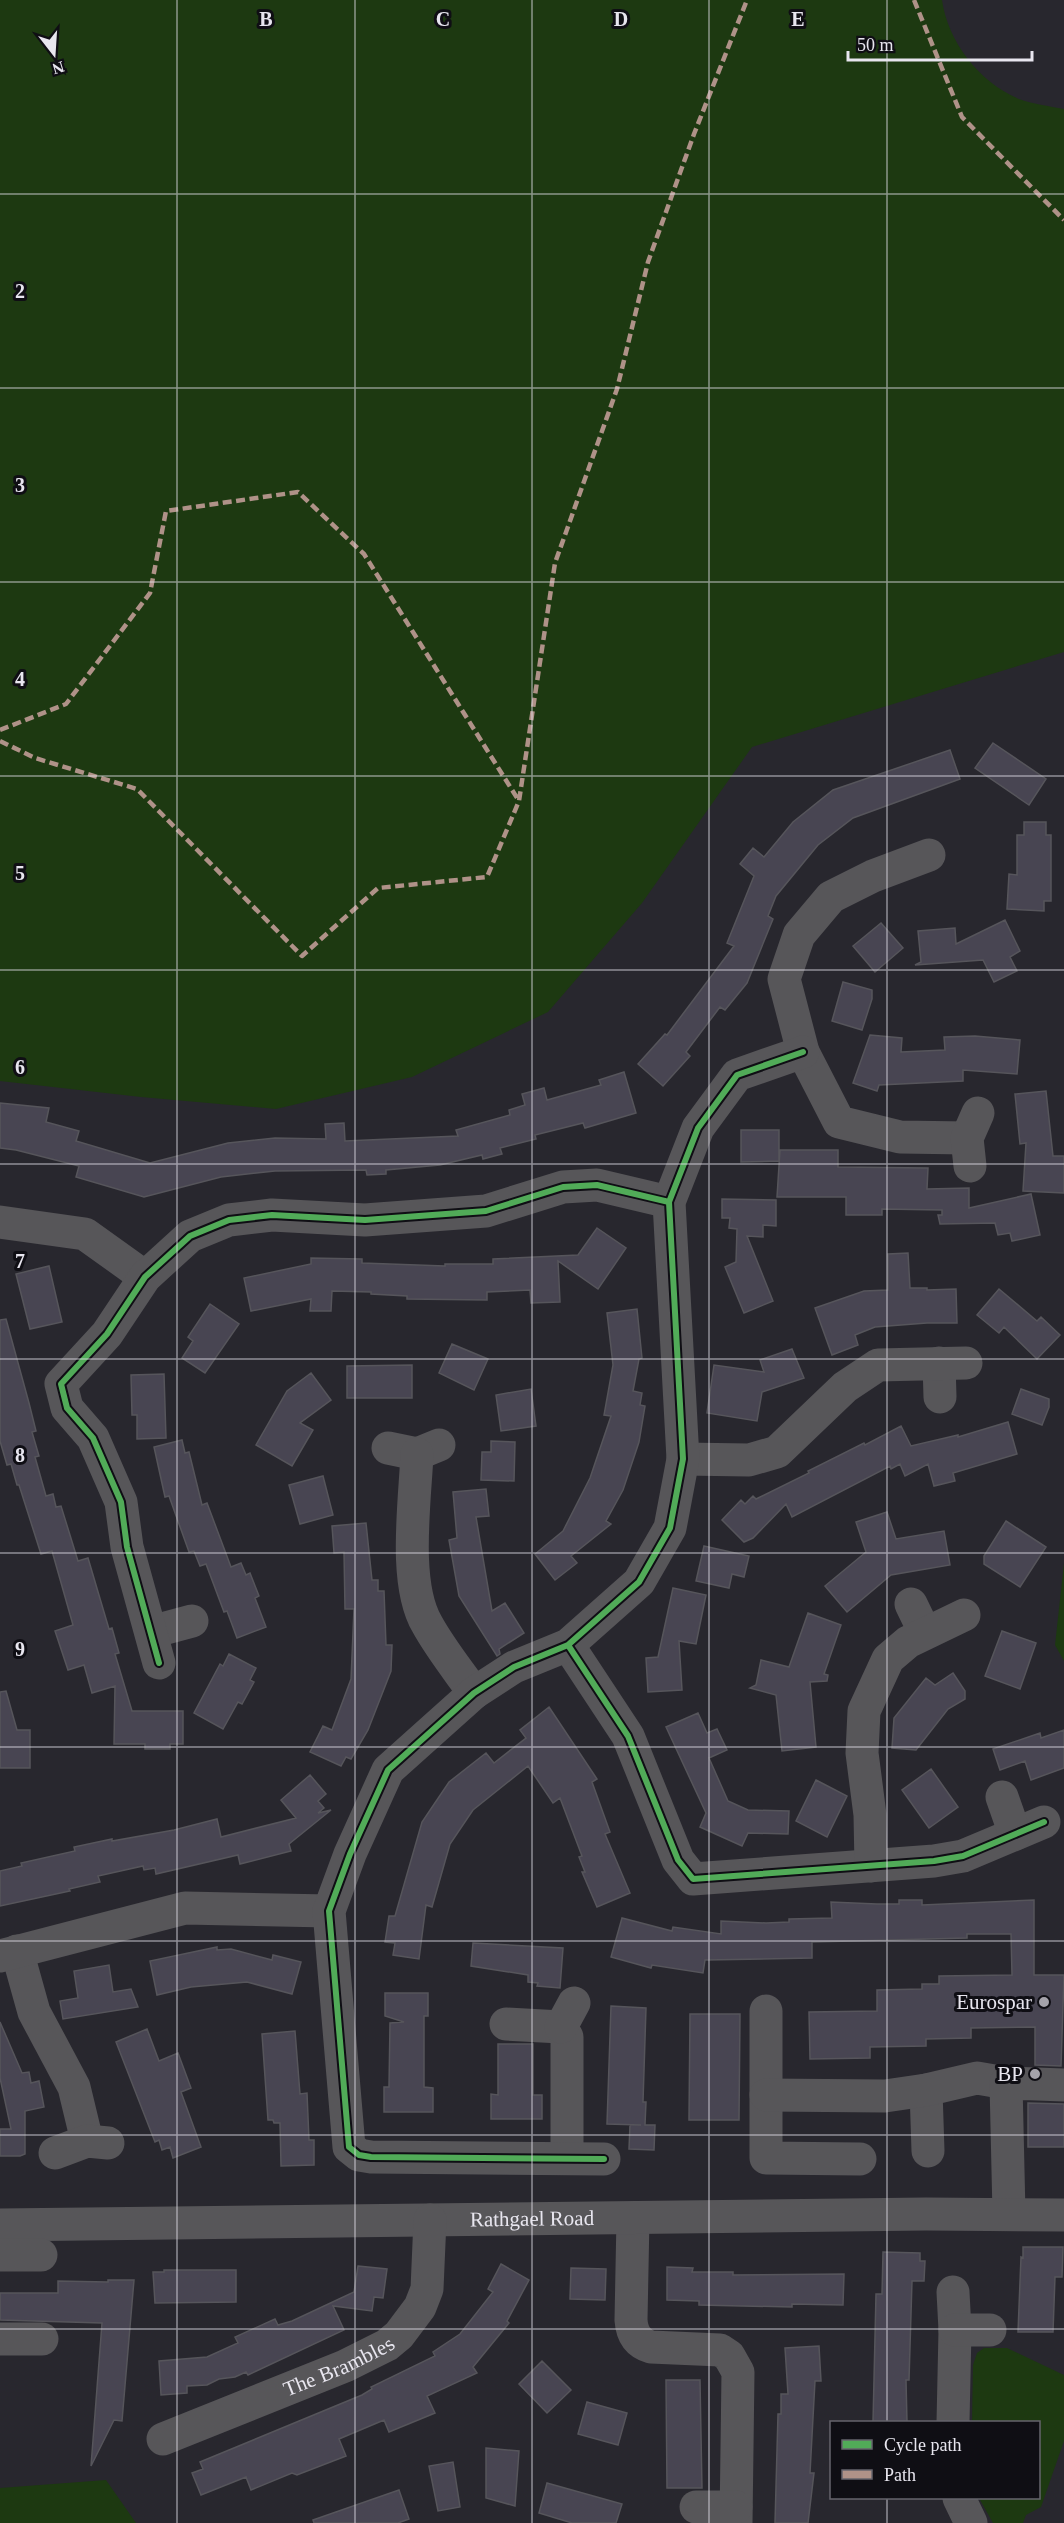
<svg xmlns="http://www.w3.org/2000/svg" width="1064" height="2523" viewBox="0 0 1064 2523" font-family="Georgia,serif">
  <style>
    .green { fill: #1d3911 }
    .building { fill: #484552; stroke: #56555b; stroke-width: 1.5 }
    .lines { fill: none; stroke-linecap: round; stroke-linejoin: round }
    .minor { stroke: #575659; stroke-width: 33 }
    .quiet { stroke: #af9288; stroke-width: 4.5; stroke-dasharray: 9 4.5; stroke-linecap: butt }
    .cycleway-casing { stroke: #0f0e14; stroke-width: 10 }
    .cycleway { stroke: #51ab58; stroke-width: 6 }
    .grid { fill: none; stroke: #e8e6ef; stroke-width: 1.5; stroke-opacity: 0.55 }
    .poi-dot { fill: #a5a3ab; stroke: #0f0e14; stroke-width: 2 }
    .labels { text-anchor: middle; stroke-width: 6; stroke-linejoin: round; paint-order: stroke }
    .poi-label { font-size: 21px; fill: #e8e6ef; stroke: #0f0e14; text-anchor: end }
    .street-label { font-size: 21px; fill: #e8e6ef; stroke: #0f0e14 }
    .grid-label { font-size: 20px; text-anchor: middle; font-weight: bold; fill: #e8e6ef; stroke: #0f0e14; stroke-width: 6; stroke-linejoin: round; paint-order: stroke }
  </style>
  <rect width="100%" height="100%" fill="#28272e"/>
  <!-- green -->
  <path class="green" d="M 0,0 L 942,0 C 948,42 979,82 1019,99 C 1032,104 1049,106 1064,109 L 1064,652 L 752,747 L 642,903 L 548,1012 L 412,1077 L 276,1109 L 141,1097 L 0,1081 Z
    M 1064,1563 L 1064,1661 L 1055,1645 Z
    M 984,2348 L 1007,2348 L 1064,2375 L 1064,2441 L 1041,2507 L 1026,2515 L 1023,2523 L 993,2523 L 979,2498 L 1038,2498 L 1038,2422 L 972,2422 L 973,2365 L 977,2353 Z
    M 106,2480 L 136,2523 L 0,2523 L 0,2488 Z"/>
  <!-- building -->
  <path class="building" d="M 993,743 L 1046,779 L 1029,805 L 975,768 Z
    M 950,750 L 960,779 L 853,818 L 818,845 L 776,896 L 768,916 L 773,919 L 747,983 L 725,1010 L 720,1007 L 686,1052 L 690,1056 L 663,1086 L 638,1064 L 665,1034 L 667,1035 L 734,946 L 727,943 L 754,876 L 740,864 L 753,848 L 764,857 L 793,822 L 833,790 Z
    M 1024,822 L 1046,822 L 1046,835 L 1051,835 L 1051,901 L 1044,901 L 1044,911 L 1007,909 L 1009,874 L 1017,875 L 1017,835 L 1024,835 Z
    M 1005,920 L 1020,951 L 1010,957 L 1017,971 L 994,982 L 983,960 L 915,965 L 921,962 L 918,931 L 955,928 L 956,944 Z
    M 881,923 L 903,948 L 875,972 L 853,946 Z
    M 843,982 L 872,990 L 872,999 L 862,1030 L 832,1021 Z
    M 870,1035 L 902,1038 L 901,1052 L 945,1050 L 944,1037 L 975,1036 L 1020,1040 L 1017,1074 L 963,1070 L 963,1081 L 879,1085 L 877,1091 L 853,1083 Z
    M 624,1072 L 636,1113 L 585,1128 L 583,1123 L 535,1135 L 536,1139 L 500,1148 L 502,1154 L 483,1159 L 482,1155 L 440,1165 L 386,1170 L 386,1174 L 367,1175 L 366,1170 L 275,1171 L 221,1177 L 144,1197 L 76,1177 L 79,1166 L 16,1150 L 0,1148 L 0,1103 L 49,1108 L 46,1122 L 79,1131 L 76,1141 L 150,1163 L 228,1143 L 275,1138 L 326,1139 L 325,1124 L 344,1123 L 345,1141 L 458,1136 L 456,1130 L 510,1115 L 509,1110 L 525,1105 L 522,1094 L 544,1088 L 547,1100 L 601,1085 L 599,1080 Z
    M 1046,1091 L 1053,1156 L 1064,1156 L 1064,1193 L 1023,1191 L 1026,1143 L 1020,1144 L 1015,1094 Z
    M 741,1130 L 779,1130 L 779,1161 L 741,1162 Z
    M 780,1150 L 838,1150 L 838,1167 L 928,1168 L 927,1189 L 969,1188 L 969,1208 L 1031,1194 L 1040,1235 L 1012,1241 L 1010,1233 L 998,1235 L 995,1223 L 940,1224 L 938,1215 L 942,1215 L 942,1210 L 882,1209 L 882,1215 L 846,1215 L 846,1197 L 777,1197 Z
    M 722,1199 L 776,1200 L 776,1226 L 763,1225 L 763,1237 L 747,1236 L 773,1301 L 744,1313 L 725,1267 L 736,1262 L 737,1229 L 729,1228 L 730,1218 L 722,1218 Z
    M 597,1228 L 626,1248 L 598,1289 L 558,1261 L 560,1302 L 531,1303 L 530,1290 L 487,1292 L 487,1300 L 407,1299 L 407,1296 L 371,1294 L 371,1292 L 332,1291 L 331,1311 L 310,1311 L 311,1299 L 251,1311 L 244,1278 L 311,1264 L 311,1258 L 362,1259 L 362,1263 L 445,1266 L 445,1264 L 493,1264 L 493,1259 L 578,1255 Z
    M 908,1253 L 910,1288 L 927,1288 L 927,1290 L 956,1289 L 957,1323 L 927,1323 L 875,1327 L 855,1335 L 858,1345 L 832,1355 L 815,1308 L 864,1291 L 888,1290 L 888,1254 Z
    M 49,1266 L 62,1322 L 30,1329 L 16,1274 Z
    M 999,1289 L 1037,1321 L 1041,1317 L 1060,1335 L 1037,1359 L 1004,1327 L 999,1333 L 977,1315 Z
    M 210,1304 L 239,1324 L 205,1373 L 182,1358 L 193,1341 L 188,1337 Z
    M 637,1309 L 642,1358 L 639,1359 L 633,1391 L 642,1393 L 640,1405 L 645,1406 L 639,1442 L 623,1490 L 606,1521 L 611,1524 L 571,1556 L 577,1563 L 555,1580 L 535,1554 L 563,1531 L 590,1478 L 611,1416 L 604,1415 L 613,1365 L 607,1313 Z
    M 6,1319 L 29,1403 L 36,1431 L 32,1432 L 39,1456 L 35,1457 L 46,1496 L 53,1494 L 56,1507 L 61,1506 L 78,1561 L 88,1558 L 109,1629 L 112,1628 L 119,1653 L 115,1654 L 132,1711 L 183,1711 L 183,1744 L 170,1744 L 170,1749 L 145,1749 L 145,1744 L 114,1744 L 115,1686 L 92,1693 L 84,1665 L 68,1670 L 55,1631 L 73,1625 L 52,1551 L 41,1554 L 19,1485 L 17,1485 L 11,1464 L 7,1465 L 0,1441 L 0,1320 Z
    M 452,1344 L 488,1359 L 474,1390 L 439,1373 Z
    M 792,1349 L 804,1378 L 762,1392 L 757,1421 L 707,1413 L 714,1365 L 764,1372 L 760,1360 Z
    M 412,1365 L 412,1398 L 347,1398 L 347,1366 Z
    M 311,1373 L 331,1400 L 300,1423 L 313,1430 L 292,1466 L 256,1445 L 287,1391 Z
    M 164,1374 L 166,1438 L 137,1439 L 137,1415 L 132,1415 L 131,1375 Z
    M 531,1389 L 536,1426 L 501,1431 L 496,1395 Z
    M 1021,1389 L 1049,1399 L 1049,1407 L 1042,1425 L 1012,1414 Z
    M 1008,1422 L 1017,1454 L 953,1473 L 955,1481 L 934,1486 L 928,1464 L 905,1476 L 900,1464 L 891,1469 L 890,1466 L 792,1517 L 786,1504 L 753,1538 L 744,1542 L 722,1520 L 741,1500 L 745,1504 L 753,1496 L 756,1499 L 809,1473 L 808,1471 L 864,1443 L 865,1445 L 901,1426 L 911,1446 L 958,1435 L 958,1437 Z
    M 182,1440 L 185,1453 L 189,1452 L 202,1505 L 207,1503 L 231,1567 L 241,1563 L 246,1575 L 250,1573 L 259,1596 L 255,1598 L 266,1627 L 237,1638 L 227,1611 L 224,1612 L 206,1564 L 200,1566 L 194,1551 L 189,1552 L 169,1496 L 165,1497 L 154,1447 Z
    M 491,1441 L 515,1442 L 514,1481 L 481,1480 L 482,1452 L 491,1452 Z
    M 323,1476 L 333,1515 L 300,1524 L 289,1485 Z
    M 486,1489 L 489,1516 L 476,1517 L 492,1611 L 505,1603 L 524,1633 L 499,1649 L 500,1654 L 497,1656 L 459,1596 L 449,1540 L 457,1538 L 453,1492 Z
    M 887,1512 L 896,1539 L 944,1531 L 950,1565 L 891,1575 L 847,1612 L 825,1586 L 866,1552 L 856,1522 Z
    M 1006,1521 L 1046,1547 L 1020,1587 L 984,1564 L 984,1556 Z
    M 366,1523 L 372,1580 L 378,1580 L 378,1591 L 384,1591 L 386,1645 L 392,1645 L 391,1671 L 368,1730 L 351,1759 L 346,1757 L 341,1766 L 310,1752 L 323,1726 L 332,1730 L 351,1679 L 354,1609 L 345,1609 L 344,1552 L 334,1553 L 332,1526 Z
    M 704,1546 L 749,1556 L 744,1577 L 732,1574 L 729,1588 L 696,1581 Z
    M 673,1588 L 706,1595 L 696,1644 L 679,1641 L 682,1690 L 648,1692 L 646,1658 L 658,1657 Z
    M 808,1613 L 841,1625 L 824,1674 L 828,1675 L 827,1681 L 810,1682 L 816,1747 L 782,1751 L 776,1695 L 750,1688 L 756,1685 L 761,1660 L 789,1667 Z
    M 1002,1631 L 1036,1643 L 1020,1689 L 985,1676 Z
    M 229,1654 L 256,1668 L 250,1680 L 254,1682 L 242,1704 L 238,1702 L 223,1729 L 194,1713 L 220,1664 L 223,1666 Z
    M 953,1673 L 965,1691 L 965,1699 L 948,1709 L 916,1750 L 892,1748 L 894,1718 L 926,1678 L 935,1685 Z
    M 6,1691 L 17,1730 L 30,1730 L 30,1768 L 0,1768 L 0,1692 Z
    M 549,1707 L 597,1779 L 592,1782 L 610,1832 L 605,1834 L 630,1893 L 597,1907 L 582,1872 L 585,1872 L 579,1857 L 582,1856 L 560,1798 L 553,1803 L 528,1766 L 473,1810 L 450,1844 L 432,1907 L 426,1905 L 419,1959 L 393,1955 L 395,1943 L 385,1942 L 389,1916 L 395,1916 L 422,1822 L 449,1782 L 486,1753 L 494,1763 L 526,1738 L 520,1730 Z
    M 698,1713 L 707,1733 L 717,1729 L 727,1750 L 709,1758 L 728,1801 L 748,1810 L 789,1811 L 788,1834 L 748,1833 L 742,1846 L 700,1827 L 706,1813 L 666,1727 Z
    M 1064,1730 L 1064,1768 L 1031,1780 L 1025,1761 L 1000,1770 L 993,1749 L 1040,1733 L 1041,1738 Z
    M 931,1769 L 958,1807 L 929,1828 L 902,1790 Z
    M 310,1775 L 326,1794 L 318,1801 L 324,1808 L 318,1813 L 331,1810 L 289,1844 L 291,1851 L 240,1864 L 238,1855 L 156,1874 L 155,1868 L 144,1870 L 143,1866 L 98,1876 L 100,1882 L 69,1889 L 70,1891 L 0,1906 L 0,1871 L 22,1866 L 21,1863 L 75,1851 L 74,1847 L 112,1839 L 112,1841 L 174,1830 L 217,1819 L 221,1837 L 296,1818 L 281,1800 Z
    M 816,1780 L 847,1796 L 827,1837 L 796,1821 Z
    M 899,1900 L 922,1900 L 922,1905 L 1034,1900 L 1034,1975 L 1064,1975 L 1061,2066 L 1035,2065 L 1035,2027 L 971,2028 L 971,2038 L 926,2039 L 926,2046 L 870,2047 L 870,2058 L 810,2059 L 809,2012 L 877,2011 L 877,1990 L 922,1989 L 922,1984 L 939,1984 L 939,1976 L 1012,1975 L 1011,1934 L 967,1934 L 967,1938 L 812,1942 L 812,1958 L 705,1960 L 703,1973 L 652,1965 L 651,1968 L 611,1957 L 622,1918 L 672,1931 L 673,1927 L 721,1934 L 721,1921 L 766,1923 L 789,1922 L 789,1919 L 832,1918 L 831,1902 L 877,1904 L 899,1904 Z
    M 473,1943 L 563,1948 L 560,1988 L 537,1986 L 538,1983 L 528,1982 L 528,1975 L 471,1966 Z
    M 217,1947 L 217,1950 L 231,1949 L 272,1960 L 273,1955 L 301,1962 L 292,1994 L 247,1982 L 191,1987 L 157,1995 L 150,1961 Z
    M 109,1965 L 113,1992 L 131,1989 L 138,2007 L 63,2019 L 60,2001 L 78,1998 L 74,1971 Z
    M 385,1993 L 428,1993 L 428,2016 L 424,2016 L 424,2087 L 433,2088 L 433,2112 L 384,2112 L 384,2087 L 389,2087 L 390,2023 L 404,2022 L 385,2016 Z
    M 611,2006 L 646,2008 L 643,2102 L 646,2102 L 645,2125 L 655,2125 L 654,2150 L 629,2149 L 630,2125 L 641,2125 L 607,2124 Z
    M 690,2014 L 740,2014 L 739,2120 L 689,2120 Z
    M 0,2022 L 22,2073 L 29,2072 L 31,2083 L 39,2081 L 44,2107 L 25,2111 L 25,2154 L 20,2156 L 0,2156 L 0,2129 L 11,2129 L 0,2078 Z
    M 147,2029 L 159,2061 L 178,2053 L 191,2088 L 181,2092 L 201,2147 L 173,2158 L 170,2147 L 162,2150 L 159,2140 L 155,2142 L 116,2042 Z
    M 295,2031 L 300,2094 L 307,2093 L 309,2140 L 314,2140 L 314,2165 L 281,2166 L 280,2123 L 274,2123 L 273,2120 L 268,2120 L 262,2034 Z
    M 498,2044 L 533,2044 L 533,2095 L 542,2095 L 542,2119 L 491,2119 L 491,2094 L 498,2095 Z
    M 1028,2103 L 1064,2104 L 1064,2147 L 1028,2147 Z
    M 1023,2247 L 1063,2247 L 1062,2277 L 1055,2277 L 1053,2332 L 1018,2332 L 1021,2257 L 1023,2258 Z
    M 883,2252 L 920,2253 L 920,2261 L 925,2261 L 924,2281 L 912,2281 L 909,2380 L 906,2380 L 907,2422 L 873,2422 L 876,2294 L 882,2294 Z
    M 501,2264 L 529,2280 L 507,2321 L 509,2323 L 473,2367 L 477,2373 L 427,2396 L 435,2413 L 389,2432 L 384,2420 L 339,2439 L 346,2456 L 297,2475 L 292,2473 L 251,2490 L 246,2477 L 201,2495 L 192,2473 L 203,2469 L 200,2462 L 362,2395 L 372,2389 L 371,2387 L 435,2356 L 433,2352 L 460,2334 L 493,2292 L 488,2289 Z
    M 358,2266 L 387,2269 L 383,2298 L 374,2297 L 372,2311 L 333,2306 L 344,2330 L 248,2375 L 246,2372 L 235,2377 L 219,2379 L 207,2385 L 187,2386 L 187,2393 L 161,2395 L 159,2361 L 207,2357 L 238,2343 L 235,2337 L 275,2319 L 278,2325 L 292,2321 L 354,2292 Z
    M 667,2267 L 693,2268 L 692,2272 L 733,2272 L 733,2275 L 844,2274 L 843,2305 L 792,2304 L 792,2307 L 699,2305 L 699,2301 L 667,2300 Z
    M 571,2268 L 606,2269 L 605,2300 L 570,2299 Z
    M 164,2270 L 236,2270 L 236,2302 L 155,2303 L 153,2272 L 164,2272 Z
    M 108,2280 L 134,2280 L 122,2421 L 114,2420 L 91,2466 L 102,2323 L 0,2320 L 0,2293 L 58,2293 L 58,2281 L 108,2282 Z
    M 819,2346 L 821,2381 L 815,2381 L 810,2473 L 814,2473 L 808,2523 L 775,2523 L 778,2414 L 781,2414 L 781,2394 L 788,2394 L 785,2348 Z
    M 542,2361 L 571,2390 L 547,2413 L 519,2384 Z
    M 666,2380 L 700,2380 L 702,2488 L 667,2488 Z
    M 587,2402 L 627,2413 L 618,2445 L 578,2434 Z
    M 486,2448 L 519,2451 L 515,2506 L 486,2498 Z
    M 453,2462 L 460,2507 L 438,2511 L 429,2466 Z
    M 547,2483 L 622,2504 L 616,2523 L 572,2523 L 539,2513 Z
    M 399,2490 L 409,2519 L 398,2523 L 314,2523 L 313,2520 Z"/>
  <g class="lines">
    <!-- minor -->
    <g class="minor">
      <path d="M 929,855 L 873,876 L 831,897 L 799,935 L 784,979 L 803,1052 L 839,1122 L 900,1137 L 967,1138"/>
      <path d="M 970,1166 L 967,1138 L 978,1113"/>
      <path d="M 0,1222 L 85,1234 L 145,1277"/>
      <path d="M 939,1363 L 940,1397"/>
      <path d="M 388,1448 L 417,1454 L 439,1445"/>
      <path d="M 417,1454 C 415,1501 403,1583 427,1624 C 440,1648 458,1670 474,1693"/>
      <path d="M 683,1459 L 749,1460 L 777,1452 L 845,1387 L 878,1365 L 966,1363"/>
      <path d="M 911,1604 L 925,1633"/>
      <path d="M 151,1632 L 192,1621"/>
      <path d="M 568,1645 L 628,1736 L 678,1860 L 693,1879 L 934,1861 L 963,1856 L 1044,1822"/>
      <path d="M 159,1663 L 127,1547 L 121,1502 L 93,1438 L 67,1408 L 61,1384 L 107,1334 L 145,1277 L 190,1236 L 229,1220 L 272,1215 L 365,1220 L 486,1211 L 563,1187 L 597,1185 L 669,1202"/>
      <path d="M 1002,1797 L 1015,1834"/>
      <path d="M 871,1866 L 870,1815 L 862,1753 L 864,1711 L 888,1659 L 908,1642 L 964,1615"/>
      <path d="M 17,1951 L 34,2012 L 74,2087 L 87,2141"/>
      <path d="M 0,1956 L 185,1908 L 329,1911"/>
      <path d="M 766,2011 L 766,2158 L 860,2159"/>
      <path d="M 506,2024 L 561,2027 L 567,2037 L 567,2158"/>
      <path d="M 561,2027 L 574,2003"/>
      <path d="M 926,2090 L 928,2151"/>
      <path d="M 766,2095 L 885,2096 L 926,2090 L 977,2078 L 1006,2083"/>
      <path d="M 55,2153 L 87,2141 L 108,2143"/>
      <path d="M 604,2159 L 371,2157 L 359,2155 L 349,2147 L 329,1911 L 350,1854 L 388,1770 L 474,1693 L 514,1667 L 568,1645 L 639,1582 L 670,1528 L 683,1459 L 669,1202 L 698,1128 L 737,1075 L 803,1052"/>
      <path d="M 1009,2214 L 1006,2083 L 1064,2085"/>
      <path d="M 633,2218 L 631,2320 C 632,2334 638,2343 651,2347 L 720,2350 L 729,2356 L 738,2372 L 736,2523"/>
      <path id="s1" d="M 0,2225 L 926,2214 L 1064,2215"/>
      <path d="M 0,2255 L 41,2255"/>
      <path d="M 953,2292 L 955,2330 L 953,2422"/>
      <path d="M 955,2330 L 990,2330"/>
      <path d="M 0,2339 L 42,2339"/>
      <path id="s2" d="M 163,2439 L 345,2366 L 387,2345 L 399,2335 L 420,2307 L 427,2289 L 430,2220"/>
      <path d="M 959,2498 L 971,2523"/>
      <path d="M 696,2507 L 736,2507"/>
    </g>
    <!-- quiet -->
    <path class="quiet" d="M 914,0 L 962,117 L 1064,220
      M 0,730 L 66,704 L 150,593 L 166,511 L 298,492 L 364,554 L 519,801 L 555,563 L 617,389 L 648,262 L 694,134 L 747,0
      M 0,741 L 35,758 L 137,789 L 302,956 L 378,888 L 487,877 L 519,801"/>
    <!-- cycleway casing -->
    <g class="cycleway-casing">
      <path id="cycleway" d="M 568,1645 L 628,1736 L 678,1860 L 693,1879 L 934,1861 L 963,1856 L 1044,1822
        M 159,1663 L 127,1547 L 121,1502 L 93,1438 L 67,1408 L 61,1384 L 107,1334 L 145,1277 L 190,1236 L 229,1220 L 272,1215 L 365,1220 L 486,1211 L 563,1187 L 597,1185 L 669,1202
        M 604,2159 L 371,2157 L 359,2155 L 349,2147 L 329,1911 L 350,1854 L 388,1770 L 474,1693 L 514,1667 L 568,1645 L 639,1582 L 670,1528 L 683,1459 L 669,1202 L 698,1128 L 737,1075 L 803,1052"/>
    </g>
    <!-- cycleway -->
    <use href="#cycleway" class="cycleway"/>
  </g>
  <!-- grid -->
  <path class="grid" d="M 177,0 L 177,2523M 355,0 L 355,2523M 532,0 L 532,2523M 709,0 L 709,2523M 887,0 L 887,2422M 0,194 L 1064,194M 0,388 L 1064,388M 0,582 L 1064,582M 0,776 L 1064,776M 0,970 L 1064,970M 0,1164 L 1064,1164M 0,1359 L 1064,1359M 0,1553 L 1064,1553M 0,1747 L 1064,1747M 0,1941 L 1064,1941M 0,2135 L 1064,2135M 0,2329 L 1064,2329M 887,2498 L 887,2523"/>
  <!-- markers -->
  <g class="poi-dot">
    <circle cx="1044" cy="2002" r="6"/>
    <circle cx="1035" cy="2074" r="6"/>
  </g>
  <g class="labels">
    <!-- poi labels -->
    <g class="poi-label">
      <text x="1032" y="2009">Eurospar</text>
      <text x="1023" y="2081">BP</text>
    </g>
    <!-- street labels -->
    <g class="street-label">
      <text dy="7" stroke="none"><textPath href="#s1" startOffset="532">Rathgael Road</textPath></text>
      <text dy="7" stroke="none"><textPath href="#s2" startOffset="190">The Brambles</textPath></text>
    </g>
  </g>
  <g class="grid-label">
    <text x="266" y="26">B</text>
    <text x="443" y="26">C</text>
    <text x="621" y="26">D</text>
    <text x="798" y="26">E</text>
    <text x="20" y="298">2</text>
    <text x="20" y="492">3</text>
    <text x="20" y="686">4</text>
    <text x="20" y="880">5</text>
    <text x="20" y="1074">6</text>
    <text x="20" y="1268">7</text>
    <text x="20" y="1462">8</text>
    <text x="20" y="1656">9</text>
  </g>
  <!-- legend -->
  <rect x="830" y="2421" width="210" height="78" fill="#0f0e14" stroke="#66646c" stroke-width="1.5"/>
  <rect x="842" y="2440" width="30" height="9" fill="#51ab58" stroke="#66646c" stroke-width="1.5"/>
  <text x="884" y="2451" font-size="18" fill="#e8e6ef">Cycle path</text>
  <rect x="842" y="2470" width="30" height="9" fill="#af9288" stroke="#66646c" stroke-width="1.5"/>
  <text x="884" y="2481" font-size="18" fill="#e8e6ef">Path</text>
  <!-- north arrow -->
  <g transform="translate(54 54) rotate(163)" stroke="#0f0e14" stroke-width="4.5" paint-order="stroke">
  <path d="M0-4.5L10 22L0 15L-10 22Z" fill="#e8e6ef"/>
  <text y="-9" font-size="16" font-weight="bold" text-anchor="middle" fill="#e8e6ef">N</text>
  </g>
  <!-- scale -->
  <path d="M848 51v9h184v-9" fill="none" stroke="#e8e6ef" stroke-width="3"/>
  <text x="857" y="51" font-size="18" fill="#e8e6ef" stroke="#0f0e14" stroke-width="4.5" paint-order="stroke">50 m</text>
</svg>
